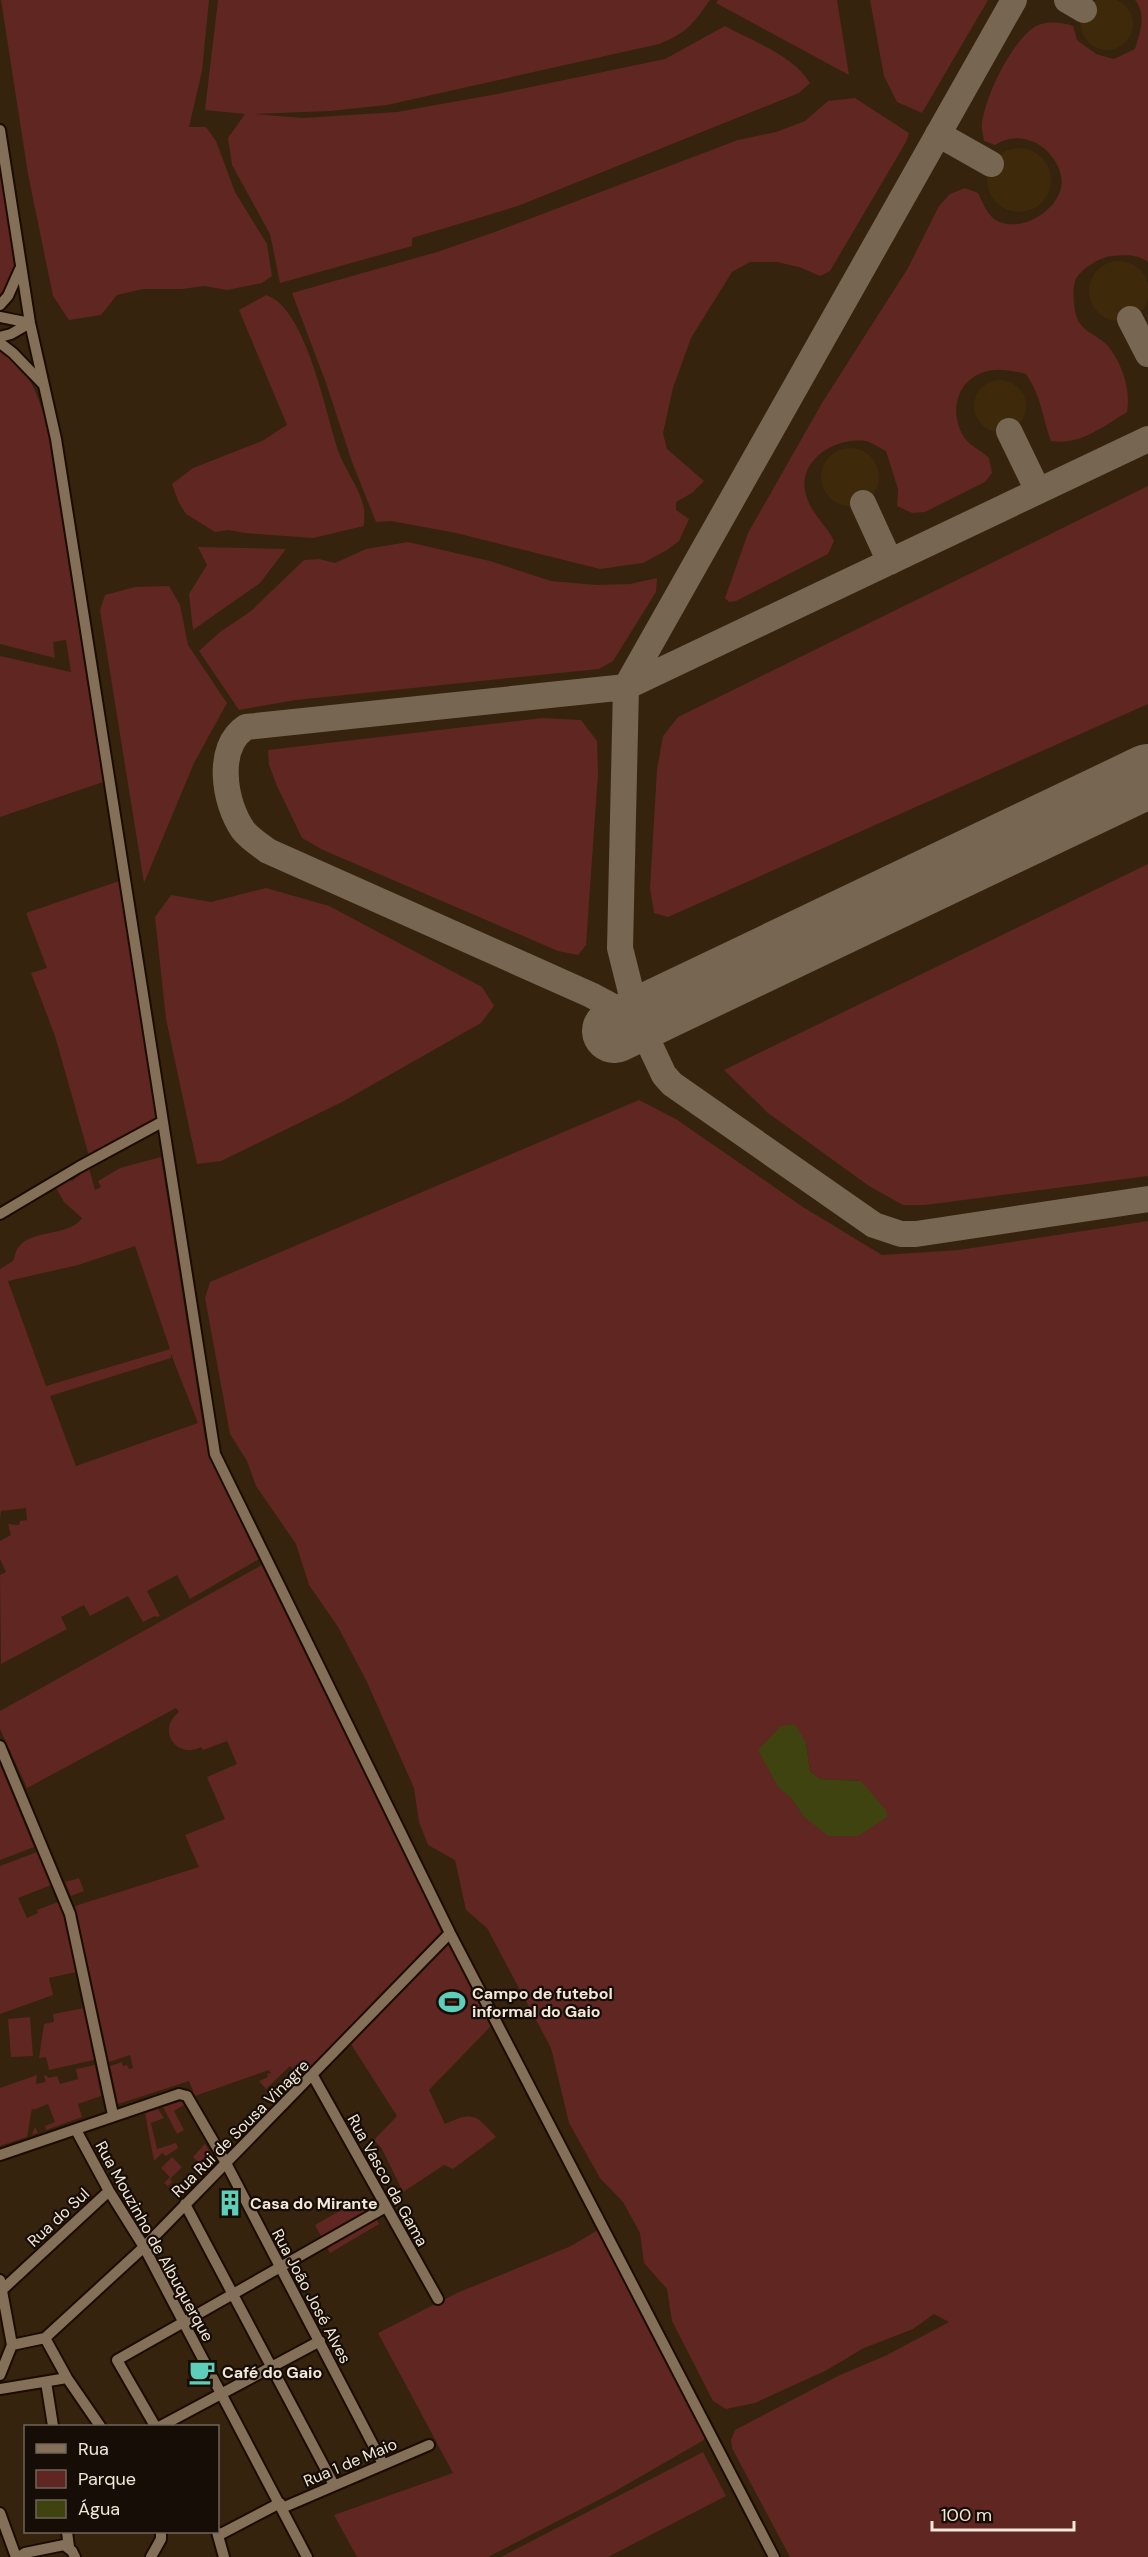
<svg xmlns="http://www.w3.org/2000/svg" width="1148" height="2557" viewBox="0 0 1148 2557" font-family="'DM Sans',sans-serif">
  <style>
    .built { fill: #3f290b }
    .green { fill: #602621; fill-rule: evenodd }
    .water { fill: #3e4310 }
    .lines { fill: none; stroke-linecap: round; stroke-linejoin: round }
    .taxiway { stroke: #766652; stroke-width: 26 }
    .runway { stroke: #766652; stroke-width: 64 }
    .street-casing { stroke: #1c0c00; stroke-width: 14 }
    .street { stroke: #847058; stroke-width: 10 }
    .labels { text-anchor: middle; stroke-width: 4.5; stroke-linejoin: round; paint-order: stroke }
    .poi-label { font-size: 16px; font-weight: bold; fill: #f2e7d9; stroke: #160e06; text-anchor: start }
    .street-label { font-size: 16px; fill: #f2e7d9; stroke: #160e06 }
  </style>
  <rect width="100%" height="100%" fill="#35230d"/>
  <!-- built -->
  <path class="built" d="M1081 24a26 26 0 1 1 52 0a26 26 0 1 1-52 0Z
    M987 180a32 32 0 1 1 64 0a32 32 0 1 1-64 0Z
    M1089 291a30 30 0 1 1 60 0a30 30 0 1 1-60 0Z
    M974 406a26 26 0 1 1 52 0a26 26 0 1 1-52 0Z
    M821 477a29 29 0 1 1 58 0a29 29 0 1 1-58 0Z"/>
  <!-- green -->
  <path class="green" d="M 1,0 L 209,0 L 202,71 L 189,127 L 206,127 L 216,141 L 235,192 L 267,244 L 272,276 L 262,283 L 227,290 L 204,286 L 182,289 L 143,289 L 117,295 L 101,315 L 69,320 L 53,296 L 28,174 Z
    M 218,0 L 710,0 C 692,25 688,32 659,44 L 387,105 L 330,111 L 254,114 L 303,118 L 397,112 L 497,94 L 665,59 L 725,26 C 754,42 793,55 810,83 L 799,93 L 518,206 L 412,238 L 412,246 L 280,283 L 270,234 L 232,165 L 228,138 L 245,114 L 205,110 Z
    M 718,0 L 837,0 L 849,75 L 716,3 Z
    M 870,0 L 988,0 L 922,113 L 897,102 L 884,76 Z
    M 1135,0 L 1148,0 L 1148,262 C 1138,254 1124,255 1112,256 C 1100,257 1080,269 1075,281 C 1072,291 1074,309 1077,318 C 1082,332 1100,336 1108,346 C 1122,363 1131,390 1127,412 C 1104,426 1079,446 1051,441 C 1041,414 1043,400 1026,374 C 1013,371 998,367 984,372 C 956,381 949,413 964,437 C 969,445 982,451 989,458 L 992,473 L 985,482 L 925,512 L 912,513 L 897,506 L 898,489 L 886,451 C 879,448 872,442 865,441 C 833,437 794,463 807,498 C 812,514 827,526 834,541 L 828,554 L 736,601 L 729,602 L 725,598 L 748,533 L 822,403 L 908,268 L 939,206 L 950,194 L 965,188 L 978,193 C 983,203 988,218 1000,222 C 1022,231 1053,213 1060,191 C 1067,172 1050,149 1034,142 C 1020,136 1008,137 995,145 L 984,141 C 983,135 981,128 982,122 C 987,94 1009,46 1033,28 C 1044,20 1061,22 1073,26 L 1077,40 L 1096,54 L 1114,59 L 1135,49 C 1140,32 1147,15 1135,0 Z
    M 855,98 L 909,133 L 906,142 L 830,271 L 820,276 L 799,267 L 777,262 L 750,262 L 732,272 L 691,338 L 673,388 L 663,433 L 667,449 L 704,481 L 692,493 L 676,502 L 676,510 L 689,519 L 679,541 L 667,550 L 643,563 L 600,569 L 456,533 L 391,521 L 376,522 L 352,462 L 326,383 L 292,293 L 437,252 L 492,233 L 738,140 L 776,132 L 805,121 L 828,101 Z
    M 0,130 L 21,269 L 0,305 Z
    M 266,295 C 307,308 326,416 339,453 C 346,471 360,489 364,508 C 365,514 364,521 364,526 L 313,538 L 244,533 L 229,530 L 215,532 L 186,514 L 179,503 L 172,484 L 193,468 L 262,441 L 287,425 L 239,310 Z
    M 0,350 C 30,372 34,386 46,420 L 103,782 L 0,817 L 0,656 L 71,672 L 66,640 L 53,642 L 55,658 L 0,644 Z
    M 1148,486 L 1148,704 L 668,917 L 654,913 L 650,888 L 657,770 L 663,736 L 678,717 Z
    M 408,542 L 490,561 L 551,581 L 597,585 L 630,584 L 657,578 L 656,592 L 613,661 L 599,669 L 296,700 L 239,710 L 199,651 L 220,632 L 251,611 L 304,560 L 319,559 L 335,563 L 366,549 Z
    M 198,547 L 286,549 L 260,583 L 193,630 L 189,594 L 207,565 Z
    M 169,586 L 180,605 L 188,645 L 227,703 L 194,763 L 144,883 L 100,610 L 105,595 L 135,587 Z
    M 542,718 L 581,720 L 597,741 L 598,774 L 586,945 L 578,955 L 558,951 L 323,850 L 302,838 L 277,786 L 269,765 L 268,750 Z
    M 1148,864 L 1148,1176 L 925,1205 L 903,1205 L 869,1186 L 768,1113 L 724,1070 Z
    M 119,881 L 158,1118 L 89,1156 L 55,1036 L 31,973 L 47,968 L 26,913 Z
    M 266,888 L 329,906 L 482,987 L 494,1006 L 481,1023 L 342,1102 L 221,1161 L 197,1164 L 166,1019 L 155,917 L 171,895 L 211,902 Z
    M 639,1100 L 676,1119 L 803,1207 L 882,1255 L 959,1250 L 1148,1221 L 1148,2557 L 790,2557 L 732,2448 L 731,2440 L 735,2430 L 838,2376 L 887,2355 L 949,2322 L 934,2314 L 913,2329 L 864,2348 L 825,2371 L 783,2390 L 755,2403 L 726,2409 L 713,2401 L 672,2321 L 667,2289 L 644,2263 L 640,2233 L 623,2202 L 600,2178 L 569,2123 L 551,2048 L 487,1928 L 466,1910 L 455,1860 L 428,1845 L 419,1822 L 414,1788 L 366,1680 L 338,1627 L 309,1585 L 296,1544 L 256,1486 L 247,1461 L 230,1434 L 205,1298 L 210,1282 ZM 806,1743 L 810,1771 L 820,1779 L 861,1781 L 803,1816 L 792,1799 Z
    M 161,1157 L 205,1439 L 259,1559 L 190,1599 L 177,1575 L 147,1591 L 160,1616 L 156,1617 L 155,1616 L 143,1622 L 128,1596 L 90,1616 L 84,1605 L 61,1617 L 67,1629 L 1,1664 L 0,1575 L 6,1572 L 0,1559 L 0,1541 L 11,1535 L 8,1524 L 19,1525 L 20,1521 L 27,1520 L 26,1508 L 1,1511 L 0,1520 L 0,1269 L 13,1261 C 15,1258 15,1251 18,1248 C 31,1228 68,1238 82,1218 L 64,1202 L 56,1188 L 69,1180 L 72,1181 L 89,1168 L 95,1190 L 101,1187 L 98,1181 L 120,1168 ZM 135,1246 L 170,1349 L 46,1386 L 8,1281 L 78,1265 ZM 171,1354 L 198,1423 L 76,1466 L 50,1396 L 171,1358 Z
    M 262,1565 L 384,1808 L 442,1934 L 301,2077 L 290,2066 L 266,2089 L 259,2081 L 268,2077 L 267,2074 L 271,2073 L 269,2070 L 195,2096 L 189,2081 L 118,2104 L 110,2066 L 122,2062 L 123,2066 L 127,2065 L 129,2069 L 133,2068 L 130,2055 L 109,2062 L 75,1906 L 199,1867 L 185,1835 L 225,1819 L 207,1777 L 237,1764 L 227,1741 L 203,1750 L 201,1747 C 176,1760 156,1729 179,1712 L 176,1708 L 27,1788 L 0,1729 L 0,1711 Z
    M 0,1764 L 34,1847 L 0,1860 Z
    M 37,1852 L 51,1885 L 18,1898 L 27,1918 L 38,1913 L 37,1910 L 58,1902 L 65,1919 L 76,1972 L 49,1978 L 53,1995 L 0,2014 L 0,1866 Z
    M 79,1878 L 84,1891 L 71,1896 L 65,1882 Z
    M 452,1938 L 492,2025 L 429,2090 L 445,2124 C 474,2111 476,2115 496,2137 L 453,2169 L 444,2165 L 403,2192 L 382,2149 L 374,2140 L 397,2116 L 349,2041 Z
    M 84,2008 L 94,2060 L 49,2070 L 46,2057 L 39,2058 L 44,2024 L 54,2022 L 53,2014 Z
    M 30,2017 L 33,2056 L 11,2057 L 8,2019 Z
    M 95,2065 L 101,2096 L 78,2104 L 82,2117 L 32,2135 L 35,2127 L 38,2133 L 46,2130 L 45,2126 L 55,2122 L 48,2104 L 33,2110 L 32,2108 L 27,2137 L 0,2146 L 0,2088 L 37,2075 L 36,2084 L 46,2082 L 44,2076 L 46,2075 L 48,2078 L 57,2076 L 60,2084 L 78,2079 L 76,2069 Z
    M 182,2101 L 184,2105 L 174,2111 L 184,2130 L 177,2134 L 163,2107 Z
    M 158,2109 L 164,2118 L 151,2123 L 157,2149 L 176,2143 L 178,2148 L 166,2156 L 162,2153 L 154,2161 L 145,2113 Z
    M 205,2144 L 210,2152 L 199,2163 L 193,2157 Z
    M 172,2157 L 182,2167 L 170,2179 L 172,2182 L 168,2186 L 164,2183 L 170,2177 L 161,2168 Z
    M 364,2197 L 379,2224 L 330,2253 L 315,2225 Z
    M 598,2230 L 704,2432 L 704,2440 L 612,2493 L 488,2557 L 357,2557 L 334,2515 L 453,2473 L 378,2333 L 457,2293 L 571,2246 Z
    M 703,2452 L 726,2496 L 608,2557 L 501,2557 Z"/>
  <!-- water -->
  <path class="water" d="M 795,1724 L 806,1743 L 810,1771 L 820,1779 L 861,1781 L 886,1810 L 887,1817 L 858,1836 L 828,1836 L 803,1816 L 792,1799 L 778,1787 L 758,1750 L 781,1726 Z"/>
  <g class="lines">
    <!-- taxiway -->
    <path class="taxiway" d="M 1014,0 L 626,687 L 620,948 L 638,1020 L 664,1075 L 672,1084 L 874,1225 L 901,1234 L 916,1234 L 1148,1199
      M 1067,0 L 1084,10
      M 938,134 L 991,164
      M 1130,319 L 1148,354
      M 1009,431 L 1038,491
      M 863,503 L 890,562
      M 638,1020 L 591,995 L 268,851 C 260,845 249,838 243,830 C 224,803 215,747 246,727 L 626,687 L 1148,439"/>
    <!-- runway -->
    <path class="runway" d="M 614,1031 L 1148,776"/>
    <!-- street casing -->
    <g class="street-casing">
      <path id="street" d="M 0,130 L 30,323 L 56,439 L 215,1454 L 450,1933 L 774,2557
        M 0,305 L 8,296 L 20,269
        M 0,317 L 30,323
        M 0,337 L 11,334 L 30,323
        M 0,343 L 13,353 L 43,384
        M 0,1214 L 79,1167 L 162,1122
        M 0,1746 L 70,1914 L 113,2115
        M 313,2076 L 438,2299
        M 76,2130 L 109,2191 L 144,2247 L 307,2557
        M 0,2155 L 179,2094 L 187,2096 L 226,2163 L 383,2464
        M 185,2204 L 334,2485
        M 0,2280 L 12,2345
        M 2,2290 L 109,2191
        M 45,2338 L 144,2247 L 450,1933
        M 0,2375 L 12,2345 L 45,2338
        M 67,2378 L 100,2426
        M 46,2382 L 53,2426
        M 0,2389 L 67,2378 L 45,2338
        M 155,2426 L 117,2360 L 386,2207
        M 161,2426 L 320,2341
        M 282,2508 L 429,2445
        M 0,2513 L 16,2557
        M 67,2532 L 69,2547
        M 217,2532 L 224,2557
        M 219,2535 L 280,2503
        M 19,2557 L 25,2553 L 64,2545 L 72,2551 L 75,2557
        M 151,2557 L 161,2539 L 161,2532"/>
    </g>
    <!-- street -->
    <use href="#street" class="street"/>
  </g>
  <!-- icons -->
  <defs>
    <g id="stadium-bare" transform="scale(2.07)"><path d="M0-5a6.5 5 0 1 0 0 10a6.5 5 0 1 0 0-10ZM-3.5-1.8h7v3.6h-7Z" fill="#5cceba" stroke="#160e06" stroke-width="2.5" paint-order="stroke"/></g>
    <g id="building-bare" transform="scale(2.07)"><path d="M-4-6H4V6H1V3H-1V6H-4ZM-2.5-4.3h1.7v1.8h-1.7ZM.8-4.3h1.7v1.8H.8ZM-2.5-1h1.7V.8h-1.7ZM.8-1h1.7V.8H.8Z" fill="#5cceba" stroke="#160e06" stroke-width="2.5" paint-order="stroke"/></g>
    <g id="cafe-bare" transform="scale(2.07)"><path d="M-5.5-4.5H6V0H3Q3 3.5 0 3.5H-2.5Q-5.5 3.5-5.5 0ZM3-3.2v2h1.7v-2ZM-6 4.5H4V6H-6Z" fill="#5cceba" stroke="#160e06" stroke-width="2.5" paint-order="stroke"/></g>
  </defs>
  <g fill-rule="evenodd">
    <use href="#stadium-bare" x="452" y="2002"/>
    <use href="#building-bare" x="230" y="2203"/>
    <use href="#cafe-bare" x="202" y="2372"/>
  </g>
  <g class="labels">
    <!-- poi labels -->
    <g class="poi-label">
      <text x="472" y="1999">Campo de futebol<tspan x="472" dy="18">informal do Gaio</tspan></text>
      <text x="250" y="2209">Casa do Mirante</text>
      <text x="222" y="2378">Café do Gaio</text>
    </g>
    <!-- street labels -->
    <g class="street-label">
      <text transform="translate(240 2128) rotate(-45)" y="6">Rua Rui de Sousa Vinagre</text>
      <text transform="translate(388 2180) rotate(61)" y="6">Rua Vasco da Gama</text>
      <text transform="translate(58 2217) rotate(-43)" y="6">Rua do Sul</text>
      <text transform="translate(155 2241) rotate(61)" y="6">Rua Mouzinho de Albuquerque</text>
      <text transform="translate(312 2296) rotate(62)" y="6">Rua João José Alves</text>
      <text transform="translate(350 2462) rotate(-23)" y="6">Rua 1 de Maio</text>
    </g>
  </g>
  <!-- legend -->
  <rect x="24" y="2425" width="195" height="108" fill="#160e06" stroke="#6e655a" stroke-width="1.5"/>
  <rect x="36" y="2444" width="30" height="9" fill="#847058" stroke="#6e655a" stroke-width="1.5"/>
  <text x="78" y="2455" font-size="18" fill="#f2e7d9">Rua</text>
  <rect x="36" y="2470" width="30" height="18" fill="#602621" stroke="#6e655a" stroke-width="1.5"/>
  <text x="78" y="2485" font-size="18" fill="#f2e7d9">Parque</text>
  <rect x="36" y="2500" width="30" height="18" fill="#3e4310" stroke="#6e655a" stroke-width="1.5"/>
  <text x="78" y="2515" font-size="18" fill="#f2e7d9">Água</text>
  <!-- scale -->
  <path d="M932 2521v9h142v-9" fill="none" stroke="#f2e7d9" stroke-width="3"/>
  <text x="941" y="2521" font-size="18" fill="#f2e7d9" stroke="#160e06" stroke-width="4.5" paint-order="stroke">100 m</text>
</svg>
